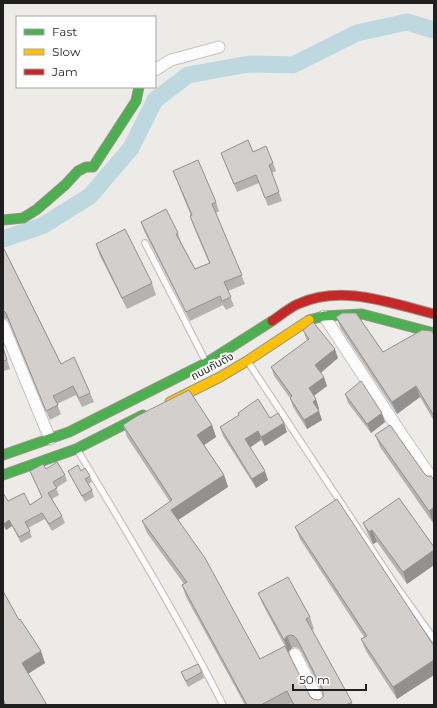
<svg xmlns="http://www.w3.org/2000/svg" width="437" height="708" viewBox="0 0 437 708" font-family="Montserrat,'Noto Sans Thai',sans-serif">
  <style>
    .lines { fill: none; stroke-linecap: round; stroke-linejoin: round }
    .river { stroke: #bdd8de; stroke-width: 17 }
    .lane-casing { stroke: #c4c3c2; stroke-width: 8 }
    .street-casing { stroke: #c4c3c2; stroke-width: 13 }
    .fast-casing { stroke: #959581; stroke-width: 11 }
    .slow-casing { stroke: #959581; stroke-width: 11 }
    .jam-casing { stroke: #959581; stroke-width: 11 }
    .lane { stroke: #fcfcfc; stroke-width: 5.5 }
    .street { stroke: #fcfcfc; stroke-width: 11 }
    .fast { stroke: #4caf50; stroke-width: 9 }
    .slow { stroke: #ffc107; stroke-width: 9 }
    .jam { stroke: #c62828; stroke-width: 9 }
    .wall { fill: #b5b2b0 }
    .shaded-wall { fill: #939190 }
    .building { fill: #d2cfcd; stroke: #939190 }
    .labels { text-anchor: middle; stroke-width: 4; stroke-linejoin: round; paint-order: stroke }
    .street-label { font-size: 11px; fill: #1f1f1f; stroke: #fff }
  </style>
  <rect width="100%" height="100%" fill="#edebe8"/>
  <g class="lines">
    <!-- river -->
    <path class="river" d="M 3,239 L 42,226 L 90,196 L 131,148 L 155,100 L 188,75 L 249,64 L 293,65 L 357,33 L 407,22 L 434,30"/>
    <!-- lane casing -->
    <g class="lane-casing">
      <path id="lane" d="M 145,243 L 205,360
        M 248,362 L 392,580 L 434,639
        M 78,451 C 128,534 179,618 223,705"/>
    </g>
    <!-- street casing -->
    <g class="street-casing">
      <path id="street" d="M 155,70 L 171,60 L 219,47
        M 324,316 L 404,438 L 434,481
        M 3,325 L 50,439
        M 295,654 L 321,705"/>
    </g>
    <!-- fast casing -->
    <g class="fast-casing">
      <path id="fast" d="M 3,220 L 23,218 L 36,210 L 65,185 L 78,171 L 86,167 L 93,167 L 136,101 L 139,87
        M 309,320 L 324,316 L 362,314 L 434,333
        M 3,455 L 69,432 L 206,363 L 272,321
        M 3,475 L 76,449 L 143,415"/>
    </g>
    <!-- slow casing -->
    <g class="slow-casing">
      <path id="slow" d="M 170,402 L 220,377 L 247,361 L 309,320"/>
    </g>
    <!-- jam casing -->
    <g class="jam-casing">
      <path id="jam" d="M 272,321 C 281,315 289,308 298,304 C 342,284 390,303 434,314"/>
    </g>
    <!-- lane -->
    <use href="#lane" class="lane"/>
    <!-- street -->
    <use href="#street" class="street"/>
    <!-- fast -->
    <use href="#fast" class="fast"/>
    <!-- slow -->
    <use href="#slow" class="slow"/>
    <!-- jam -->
    <use href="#jam" class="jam"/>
  </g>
  <!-- wall -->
  <path class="wall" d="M 253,152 L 273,163 L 276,171 L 272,173 L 282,201 L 268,206 L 259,183 L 237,192 L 221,153 Z
    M 173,171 L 216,202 L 219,211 L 216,213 L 245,284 L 228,291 L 234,306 L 226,310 L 223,305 L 190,321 L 144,231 L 141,222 L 178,233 L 181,242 L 195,269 L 209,263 L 193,225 L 190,216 L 191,216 Z
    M 96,244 L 152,283 L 156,295 L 127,309 L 100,256 Z
    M 3,247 L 61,364 L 90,393 L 94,402 L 82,407 L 76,395 L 57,404 L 61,414 L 50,420 L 9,322 L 7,319 L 3,318 Z
    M 336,317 L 383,352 L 434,335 L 434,421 L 420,397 L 397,414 L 341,329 Z
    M 303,330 L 338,358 L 321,373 L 327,386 L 314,396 L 316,399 L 319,409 L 318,410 L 322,420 L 307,429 L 293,407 L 290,398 L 274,376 L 271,367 L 307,341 Z
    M 3,347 L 10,369 L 3,371 Z
    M 345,394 L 385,422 L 371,433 L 348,403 Z
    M 238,413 L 270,418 L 287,432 L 265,446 L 261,440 L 250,447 L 268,480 L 256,488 L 223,436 L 220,427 L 239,415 Z
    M 123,425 L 212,425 L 216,437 L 204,445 L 224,475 L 228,487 L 178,520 L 260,659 L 310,696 L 313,699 L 319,700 L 323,697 L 323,693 L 301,651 L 298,648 L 295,647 L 292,648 L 288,652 L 263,605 L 258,593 L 310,617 L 314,629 L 312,630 L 353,705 L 292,705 L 291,703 L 287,705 L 245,705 L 186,597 L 182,585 L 184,584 L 147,533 L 142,521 L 170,502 L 127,437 Z
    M 375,435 L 424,473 L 433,523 L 380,447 Z
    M 46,469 L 65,475 L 67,481 L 56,488 L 59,495 L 52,499 L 62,516 L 65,523 L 52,531 L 45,519 L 28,528 L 32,537 L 21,543 L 12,526 L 6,530 L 3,525 L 3,493 L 8,501 L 30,505 L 42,497 L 30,471 Z
    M 68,471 L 81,471 L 90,476 L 92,482 L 88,484 L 92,490 L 94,497 L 85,502 L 71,477 Z
    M 363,523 L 434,547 L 434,565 L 407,584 L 377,542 L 373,544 L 368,535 Z
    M 295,527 L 434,646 L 434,675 L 397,699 L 366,651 L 361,639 L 364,637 L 300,539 Z
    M 3,591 L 19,620 L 45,663 L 28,674 L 47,705 L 4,705 L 3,704 Z
    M 181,672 L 202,672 L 204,678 L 188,687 L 184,679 Z"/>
  <!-- shaded-wall -->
  <path class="shaded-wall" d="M 335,349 L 338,358 L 319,374 L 315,365 Z
    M 324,377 L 327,386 L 312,397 L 309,388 Z
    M 416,386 L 420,397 L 397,414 L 392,402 Z
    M 316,399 L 319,409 L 316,411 L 313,402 Z
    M 319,411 L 322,420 L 307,429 L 304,420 Z
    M 382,413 L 385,422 L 371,433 L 367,424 Z
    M 284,423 L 287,432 L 265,446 L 261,437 Z
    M 212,425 L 216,437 L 201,447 L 197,435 Z
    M 258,431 L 261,440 L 248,449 L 245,439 Z
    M 265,471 L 268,480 L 256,488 L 252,479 Z
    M 224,475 L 228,487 L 175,522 L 171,510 Z
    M 434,507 L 434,522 L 433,523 L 429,511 Z
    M 9,520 L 12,526 L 6,530 L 4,524 Z
    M 372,530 L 377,542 L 373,544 L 369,532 Z
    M 434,550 L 434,565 L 407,584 L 403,572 Z
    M 287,636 L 292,648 L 288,652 L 284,640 Z
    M 41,651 L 45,663 L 26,675 L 22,663 Z
    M 434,660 L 434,675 L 397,699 L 393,687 Z"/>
  <!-- building -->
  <path class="building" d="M 248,140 L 253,152 L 266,146 L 273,163 L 269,165 L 279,192 L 265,198 L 256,175 L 234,184 L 221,153 Z
    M 198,160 L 216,202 L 212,204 L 242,275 L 224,282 L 231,297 L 222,301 L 220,296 L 186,312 L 141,222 L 166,209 L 178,233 L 176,234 L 195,269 L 210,263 L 190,216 L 192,215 L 173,171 Z
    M 125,229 L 152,283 L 122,298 L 96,244 Z
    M 3,247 L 61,364 L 74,357 L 90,393 L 79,398 L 73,386 L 53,396 L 58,405 L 46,411 L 6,313 L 3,310 Z
    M 342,313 L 356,313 L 383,352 L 422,330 L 432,331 L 434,335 L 434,416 L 416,386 L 392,402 L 336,317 Z
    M 313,322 L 335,349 L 315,365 L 324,377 L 309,388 L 316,399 L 313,402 L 319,411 L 304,420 L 290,398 L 292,396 L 271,367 L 309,339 L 303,330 Z
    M 3,348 L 7,360 L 3,361 Z
    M 361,381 L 382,413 L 367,424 L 345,394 Z
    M 189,390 L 212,425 L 197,435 L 224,475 L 171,510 L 205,558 L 260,659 L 285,646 L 310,696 L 313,699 L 319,700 L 323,697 L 323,690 L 297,639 L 294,636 L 291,635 L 287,636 L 284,640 L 258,593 L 288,577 L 310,617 L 306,619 L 352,702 L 346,705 L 294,705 L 287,691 L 261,705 L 247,705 L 182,585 L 187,582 L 142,521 L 172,500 L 123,425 L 137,416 Z
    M 258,399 L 270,418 L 278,413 L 284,423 L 261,437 L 258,431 L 245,439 L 265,471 L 252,479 L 220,427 L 239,415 L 238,413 Z
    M 390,425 L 424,473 L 427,476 L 431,476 L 434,480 L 434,507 L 429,511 L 375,435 Z
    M 57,462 L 65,475 L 53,482 L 57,488 L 48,493 L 62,516 L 49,524 L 42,513 L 25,522 L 30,531 L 19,537 L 9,520 L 4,524 L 3,522 L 3,493 L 8,501 L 24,493 L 30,505 L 42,497 L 30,471 L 43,464 L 46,469 Z
    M 78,465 L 81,471 L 85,468 L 90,476 L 85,479 L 92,490 L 82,496 L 68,471 Z
    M 399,498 L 434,547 L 434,550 L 403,572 L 372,530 L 369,532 L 363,523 Z
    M 337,499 L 434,646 L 434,660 L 393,687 L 361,639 L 367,636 L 295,527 Z
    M 3,591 L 19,620 L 20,619 L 41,651 L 22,663 L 47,705 L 6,705 L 3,699 Z
    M 198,664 L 202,672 L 186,681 L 181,672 Z"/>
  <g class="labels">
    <!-- street labels -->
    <g class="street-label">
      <text transform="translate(212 366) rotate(-28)" y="4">ถนนกันตัง</text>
    </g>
  </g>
  <!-- border -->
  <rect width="437" height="708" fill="none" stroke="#1f1f1f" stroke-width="8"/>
  <!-- legend -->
  <rect x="16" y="16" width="140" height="72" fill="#ffffff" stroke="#a5a5a5"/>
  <rect x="24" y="29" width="20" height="6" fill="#4caf50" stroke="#a5a5a5"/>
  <text x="52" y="36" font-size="12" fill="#1f1f1f">Fast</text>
  <rect x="24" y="49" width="20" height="6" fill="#ffc107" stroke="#a5a5a5"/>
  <text x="52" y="56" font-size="12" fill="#1f1f1f">Slow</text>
  <rect x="24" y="69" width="20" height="6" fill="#c62828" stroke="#a5a5a5"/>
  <text x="52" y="76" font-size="12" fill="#1f1f1f">Jam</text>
  <!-- scale -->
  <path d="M293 684v6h73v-6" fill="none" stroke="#1f1f1f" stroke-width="2"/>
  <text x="299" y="684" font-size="12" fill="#1f1f1f" stroke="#ffffff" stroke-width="3" paint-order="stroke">50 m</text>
</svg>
